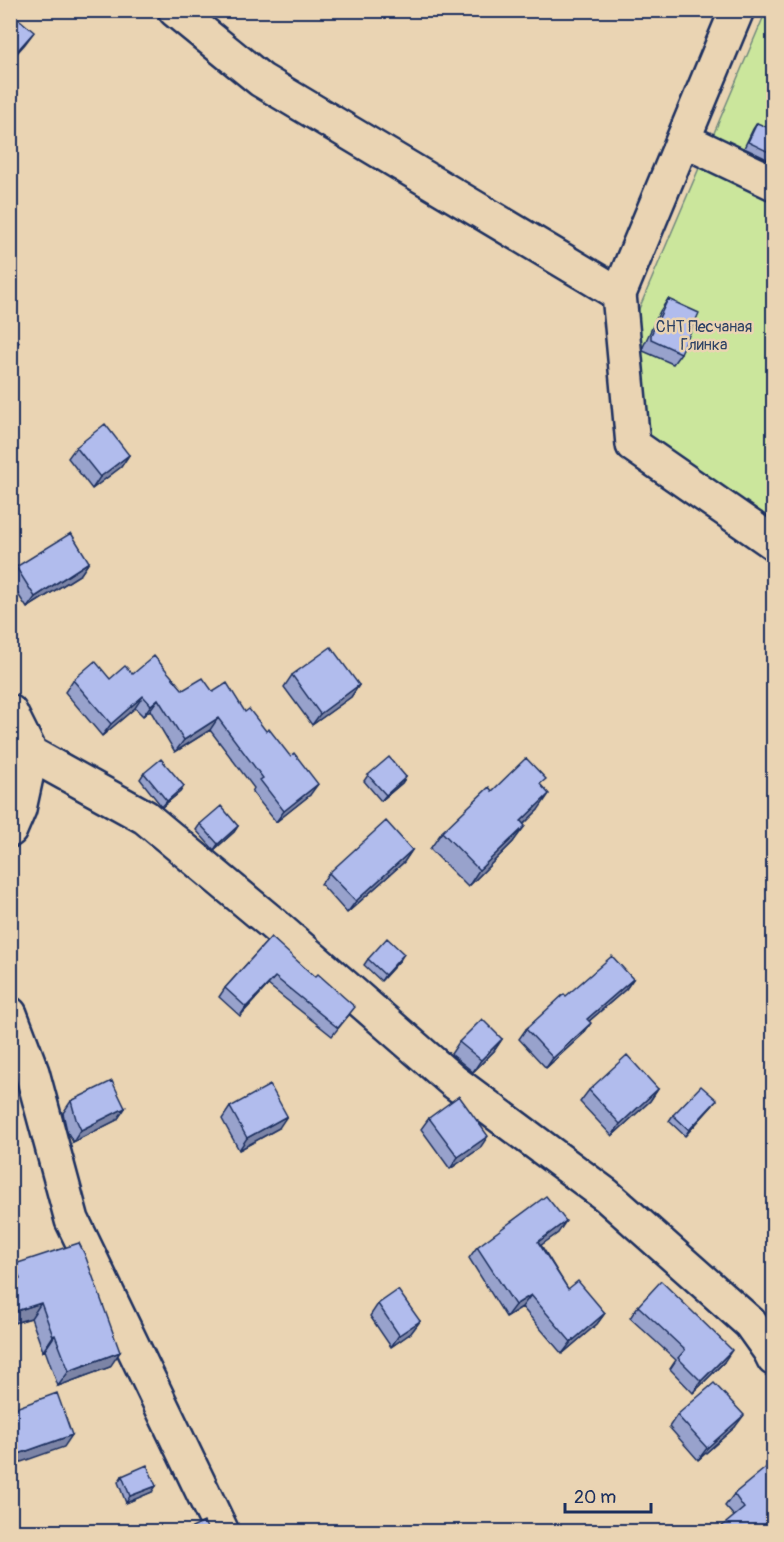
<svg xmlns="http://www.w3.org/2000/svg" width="784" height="1542" viewBox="0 0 784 1542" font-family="Pangolin,sans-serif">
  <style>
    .green { fill: #cbe69c; stroke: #738a7d; stroke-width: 1.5 }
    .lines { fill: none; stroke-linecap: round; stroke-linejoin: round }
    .minor-casing { stroke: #1b2f5e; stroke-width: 38 }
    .minor { stroke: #ead4b3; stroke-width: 33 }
    .wall { fill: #98a2cc; stroke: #1b2f5e; stroke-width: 1.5 }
    .shaded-wall { fill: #7c84a6; stroke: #1b2f5e; stroke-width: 1.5 }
    .building { fill: #b1bced; stroke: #1b2f5e; stroke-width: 1.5 }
    .labels { text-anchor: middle; stroke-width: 5; stroke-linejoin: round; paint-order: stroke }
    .park-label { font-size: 16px; fill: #2d4164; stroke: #ead4b3 }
  </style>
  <rect width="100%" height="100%" fill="#ead4b3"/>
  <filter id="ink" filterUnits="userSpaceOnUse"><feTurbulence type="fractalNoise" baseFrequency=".0167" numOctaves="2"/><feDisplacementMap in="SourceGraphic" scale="12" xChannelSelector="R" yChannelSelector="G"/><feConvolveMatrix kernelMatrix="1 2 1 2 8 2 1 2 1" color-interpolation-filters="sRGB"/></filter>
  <g filter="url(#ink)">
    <!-- green -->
    <path class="green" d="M 766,11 L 773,11 L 773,523 L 644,437 L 633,323 Z"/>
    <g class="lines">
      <!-- minor casing -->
      <g class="minor-casing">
        <path id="minor" d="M 175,10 L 261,80 L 619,294
          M 737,10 L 619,294 L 633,445 L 774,543
          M 684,140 L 774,183
          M 10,712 L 31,754 L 145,817 L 272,923 L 453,1081 L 606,1195 L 750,1323 L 770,1351 L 774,1359
          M 10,830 L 19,809 L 31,754
          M 10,1014 L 32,1072 L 72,1220 L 222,1532"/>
      </g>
      <!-- minor -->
      <use href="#minor" class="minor"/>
    </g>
    <!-- wall -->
    <path class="wall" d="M 757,123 L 771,153 L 767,159 L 744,148 L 753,129 Z
      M 668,299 L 681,353 L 673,364 L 643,351 L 643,347 L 660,311 Z
      M 76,447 L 129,455 L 121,467 L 92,489 L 68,458 Z
      M 89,562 L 81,574 L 27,608 L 10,582 L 10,575 L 16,567 Z
      M 133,674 L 183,690 L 213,692 L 245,712 L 310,795 L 276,822 L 252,792 L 254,788 L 210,730 L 175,752 L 150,710 L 143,716 L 135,708 L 102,736 L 65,692 L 73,680 L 110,679 Z
      M 292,675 L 359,685 L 351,697 L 312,725 L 284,687 Z
      M 144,773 L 184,786 L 180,792 L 162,807 L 140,779 Z
      M 368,775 L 406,777 L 402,783 L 381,801 L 364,781 Z
      M 541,786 L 538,810 L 524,824 L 513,842 L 468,887 L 430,849 L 442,832 L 492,791 Z
      M 200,824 L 238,826 L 234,832 L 214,850 L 196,830 Z
      M 412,850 L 404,862 L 347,913 L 321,884 L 329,873 Z
      M 271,937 L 349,1015 L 332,1036 L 268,985 L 240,1016 L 219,997 L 225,988 Z
      M 368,959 L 400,960 L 381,981 L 364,965 Z
      M 633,979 L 626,989 L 589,1021 L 584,1033 L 546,1068 L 519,1039 L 526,1029 L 566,996 Z
      M 502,1039 L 494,1051 L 473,1072 L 451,1054 L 459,1042 Z
      M 658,1089 L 650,1101 L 612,1136 L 580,1102 L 589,1090 Z
      M 71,1101 L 125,1108 L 117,1120 L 73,1142 L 67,1131 L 63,1113 Z
      M 712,1106 L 685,1136 L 669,1121 L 673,1115 Z
      M 230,1107 L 279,1128 L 239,1150 L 222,1119 Z
      M 429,1118 L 480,1148 L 450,1169 L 421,1129 Z
      M 558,1233 L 541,1245 L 568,1289 L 605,1313 L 597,1324 L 562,1354 L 522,1307 L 506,1317 L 469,1258 L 477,1247 Z
      M 15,1264 L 110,1367 L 58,1386 L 45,1350 L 43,1351 L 31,1318 L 10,1324 L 10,1271 Z
      M 378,1304 L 420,1321 L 411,1333 L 391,1347 L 370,1316 Z
      M 638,1306 L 724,1362 L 693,1393 L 670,1369 L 676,1360 L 630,1318 Z
      M 677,1415 L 735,1427 L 698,1460 L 669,1427 Z
      M 122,1476 L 152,1492 L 126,1503 L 118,1482 Z
      M 734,1494 L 774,1532 L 734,1516 L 725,1506 Z"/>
    <!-- shaded-wall -->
    <path class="shaded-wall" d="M 34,32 L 25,44 L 10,61 L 10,59 Z
      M 19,342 L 12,352 L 10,353 L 10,348 Z
      M 129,455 L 121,467 L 92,489 L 100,477 Z
      M 89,562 L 81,574 L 27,608 L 35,597 Z
      M 359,685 L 351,697 L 312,725 L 320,714 Z
      M 143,696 L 135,708 L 102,736 L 111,724 Z
      M 158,699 L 150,710 L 143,716 L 151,705 Z
      M 218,718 L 210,730 L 175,752 L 184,740 Z
      M 406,777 L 402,783 L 381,801 L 386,795 Z
      M 318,784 L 310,795 L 276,822 L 284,811 Z
      M 184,786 L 180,792 L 162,807 L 167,801 Z
      M 549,794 L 538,810 L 509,838 L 521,821 Z
      M 238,826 L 234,832 L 214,850 L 218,844 Z
      M 525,826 L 513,842 L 468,887 L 479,870 Z
      M 412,850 L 404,862 L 347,913 L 356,901 Z
      M 404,954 L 400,960 L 381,981 L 385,975 Z
      M 275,977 L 268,985 L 240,1016 L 246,1007 Z
      M 633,979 L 626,989 L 580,1029 L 587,1019 Z
      M 591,1023 L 584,1033 L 546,1068 L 553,1058 Z
      M 502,1039 L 494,1051 L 473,1072 L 481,1060 Z
      M 658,1089 L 650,1101 L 612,1136 L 620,1124 Z
      M 717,1100 L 712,1106 L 685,1136 L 689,1130 Z
      M 125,1108 L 117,1120 L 73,1142 L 81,1130 Z
      M 287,1116 L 279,1128 L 239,1150 L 247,1138 Z
      M 488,1136 L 480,1148 L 450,1169 L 458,1157 Z
      M 566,1221 L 558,1233 L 530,1253 L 538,1242 Z
      M 531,1295 L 522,1307 L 506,1317 L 515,1305 Z
      M 41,1303 L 31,1318 L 10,1324 L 10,1313 Z
      M 605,1313 L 597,1324 L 562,1354 L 571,1342 Z
      M 420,1321 L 411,1333 L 391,1347 L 399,1335 Z
      M 55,1335 L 45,1350 L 43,1351 L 53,1336 Z
      M 732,1350 L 724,1362 L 693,1393 L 701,1381 Z
      M 120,1352 L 110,1367 L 58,1386 L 69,1371 Z
      M 744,1415 L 735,1427 L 698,1460 L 707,1448 Z
      M 72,1435 L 64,1447 L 10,1466 L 10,1457 Z
      M 156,1486 L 152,1492 L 126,1503 L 130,1496 Z"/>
    <!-- building -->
    <path class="building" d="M 14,15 L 34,32 L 10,59 L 10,19 Z
      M 757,123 L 774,130 L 774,147 L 771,153 L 748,142 Z
      M 668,299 L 699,313 L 681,353 L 651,339 L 651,335 Z
      M 10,331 L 19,342 L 10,348 Z
      M 105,424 L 129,455 L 100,477 L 76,447 Z
      M 71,533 L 89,562 L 35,597 L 16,567 Z
      M 331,647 L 359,685 L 320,714 L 292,675 Z
      M 154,656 L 183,690 L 203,678 L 213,692 L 227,683 L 245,712 L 249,709 L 266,731 L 269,729 L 290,756 L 294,753 L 318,784 L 284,811 L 260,780 L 263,778 L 218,718 L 184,740 L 158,699 L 151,705 L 143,696 L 111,724 L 73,680 L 95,661 L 110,679 L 125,666 L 133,674 Z
      M 389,757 L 406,777 L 386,795 L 368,775 Z
      M 526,758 L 546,779 L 540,784 L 549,794 L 521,821 L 525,826 L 479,870 L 442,832 L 489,787 L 492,791 Z
      M 161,759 L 184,786 L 167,801 L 144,773 Z
      M 221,806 L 238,826 L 218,844 L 200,824 Z
      M 386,821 L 412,850 L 356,901 L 329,873 Z
      M 271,937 L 315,977 L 318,974 L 355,1007 L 338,1028 L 275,977 L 246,1007 L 225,988 Z
      M 387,938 L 404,954 L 385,975 L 368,959 Z
      M 612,956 L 633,979 L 587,1019 L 591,1023 L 553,1058 L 526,1029 L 564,994 L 566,996 Z
      M 482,1019 L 502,1039 L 481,1060 L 459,1042 Z
      M 627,1055 L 658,1089 L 620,1124 L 589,1090 Z
      M 112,1081 L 125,1108 L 81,1130 L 76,1119 L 71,1101 Z
      M 270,1085 L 287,1116 L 247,1138 L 230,1107 Z
      M 701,1086 L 717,1100 L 689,1130 L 673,1115 Z
      M 459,1096 L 488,1136 L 458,1157 L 429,1118 Z
      M 546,1196 L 566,1221 L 538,1242 L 568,1289 L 578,1281 L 605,1313 L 571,1342 L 531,1295 L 515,1305 L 477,1247 Z
      M 79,1243 L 85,1255 L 120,1352 L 69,1371 L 55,1335 L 53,1336 L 41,1303 L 10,1313 L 10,1282 L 20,1279 L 15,1264 Z
      M 661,1281 L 732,1350 L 701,1381 L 678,1358 L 685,1350 L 638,1306 Z
      M 398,1290 L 420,1321 L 399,1335 L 378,1304 Z
      M 714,1383 L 744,1415 L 707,1448 L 677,1415 Z
      M 57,1393 L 72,1435 L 10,1457 L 10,1410 Z
      M 147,1465 L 156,1486 L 130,1496 L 122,1476 Z
      M 769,1465 L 774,1471 L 774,1532 L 715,1532 L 744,1508 L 734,1494 Z
      M 204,1522 L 209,1532 L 184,1532 Z"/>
  </g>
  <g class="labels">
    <!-- park labels -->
    <g class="park-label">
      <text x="704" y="332">СНТ Песчаная<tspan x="704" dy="18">Глинка</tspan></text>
    </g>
  </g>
  <!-- margin -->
  <rect width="784" height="1542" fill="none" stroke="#ead4b3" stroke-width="36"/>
  <rect x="18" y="18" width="748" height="1506" fill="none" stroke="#1b2f5e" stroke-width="2" filter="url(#ink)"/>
  <!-- scale -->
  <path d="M565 1503v9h86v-9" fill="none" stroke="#1b2f5e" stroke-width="3"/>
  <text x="574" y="1503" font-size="18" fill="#1b2f5e" stroke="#ead4b3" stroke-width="4.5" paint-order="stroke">20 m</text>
</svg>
